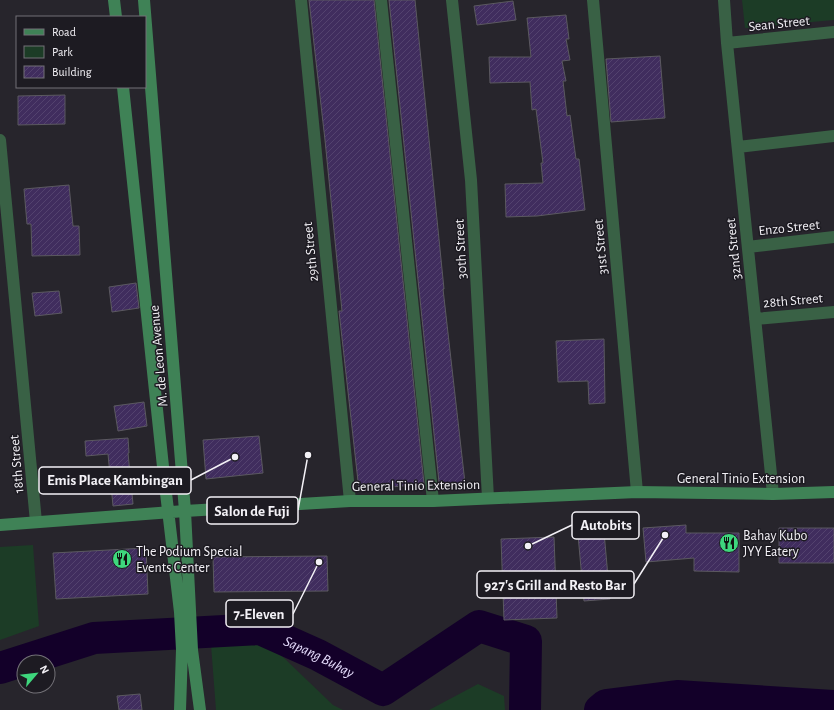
<svg xmlns="http://www.w3.org/2000/svg" width="834" height="710" viewBox="0 0 834 710" font-family="'Alegreya Sans',sans-serif">
  <style>
    .green { fill: #1c3c26 }
    .lines { fill: none; stroke-linecap: round; stroke-linejoin: round }
    .river { stroke: #130029; stroke-width: 32 }
    .building { fill: url(#building-hatch); stroke: #5b5960 }
    .street { stroke: #396145; stroke-width: 12 }
    .secondary { stroke: #3f8256; stroke-width: 12 }
    .labels { text-anchor: middle; stroke-width: 3; stroke-linejoin: round; paint-order: stroke }
    .street-label { font-size: 14px; fill: #f3f1f6; stroke: #1d1b22 }
    .poi-label { font-size: 14px; fill: #f3f1f6; stroke: #1d1b22; text-anchor: start }
    .water-label { font-size: 15px; font-style: italic; fill: #e6dcfd; stroke: #1d1b22 }
    .leader { fill: none; stroke: #f3f1f6; stroke-width: 1.5 }
    .callout-dot { fill: #f3f1f6; stroke: #1d1b22; stroke-width: 1.5 }
    .callout { fill: #1d1b22; stroke: #f3f1f6; stroke-width: 1.5 }
    .callout-label { font-size: 15px; text-anchor: middle; font-weight: bold; fill: #f3f1f6 }
  </style>
  <defs>
    <pattern id="building-hatch" width="6" height="6" patternUnits="userSpaceOnUse"><rect width="6" height="6" fill="#402d5e"/><path d="M-1 1l2-2M0 6l6-6M5 7l2-2" fill="none" stroke="#53426e"/></pattern>
  </defs>
  <rect width="100%" height="100%" fill="#27252c"/>
  <!-- green -->
  <path class="green" d="M 742,0 L 834,0 L 834,20 L 745,28 Z
    M 33,545 L 39,626 L 0,640 L 0,547 Z
    M 210,632 L 260,635 L 333,705 L 343,710 L 216,710 Z
    M 478,684 L 504,696 L 505,710 L 429,710 Z"/>
  <g class="lines">
    <!-- river -->
    <g class="river">
      <path id="s1" d="M 0,668 L 94,638 L 260,629 L 318,655 L 383,690 L 479,626 L 526,641 L 525,710"/>
      <path d="M 600,710 L 606,705 L 677,696 L 834,706"/>
    </g>
  </g>
  <!-- building -->
  <path class="building" d="M 309,0 L 374,0 L 424,484 L 359,490 L 339,311 L 342,311 L 325,140 Z
    M 389,0 L 415,0 L 444,289 L 443,289 L 465,483 L 440,486 L 439,482 Z
    M 513,1 L 516,20 L 477,25 L 474,6 Z
    M 566,15 L 569,39 L 566,39 L 570,60 L 562,61 L 566,81 L 563,81 L 567,116 L 570,115 L 576,159 L 579,159 L 585,210 L 537,216 L 506,217 L 505,184 L 543,183 L 541,163 L 543,163 L 536,109 L 532,110 L 530,82 L 490,83 L 489,57 L 531,57 L 527,18 Z
    M 660,56 L 665,118 L 611,122 L 606,59 Z
    M 65,95 L 65,124 L 18,125 L 18,96 Z
    M 69,185 L 73,226 L 79,226 L 80,255 L 32,256 L 31,224 L 27,224 L 24,189 Z
    M 136,283 L 139,308 L 112,312 L 109,287 Z
    M 59,291 L 62,313 L 35,316 L 32,293 Z
    M 604,339 L 605,403 L 589,404 L 588,381 L 558,382 L 556,341 Z
    M 144,402 L 147,426 L 118,431 L 114,406 Z
    M 259,436 L 263,473 L 206,479 L 203,440 Z
    M 128,438 L 129,453 L 128,453 L 133,504 L 113,506 L 108,454 L 86,456 L 85,441 Z
    M 686,525 L 686,533 L 739,533 L 739,572 L 694,571 L 694,558 L 646,562 L 643,528 Z
    M 779,528 L 834,528 L 834,563 L 779,563 Z
    M 604,532 L 610,599 L 584,601 L 578,535 Z
    M 554,537 L 557,618 L 504,620 L 501,539 Z
    M 146,548 L 148,594 L 56,599 L 53,553 Z
    M 327,556 L 328,591 L 214,592 L 213,557 Z
    M 140,694 L 142,710 L 119,710 L 117,696 Z"/>
  <g class="lines">
    <!-- street -->
    <path class="street" d="M 301,0 L 350,501
      M 381,0 L 433,501
      M 452,0 L 471,180 L 488,498
      M 593,0 L 637,492
      M 724,0 L 727,43 L 773,494
      M 727,43 L 834,32
      M 0,140 L 36,522
      M 738,147 L 834,136
      M 748,247 L 834,237
      M 755,319 L 834,312"/>
    <!-- secondary -->
    <path class="secondary" d="M 114,0 L 116,17
      M 144,0 L 185,511 L 192,650 L 200,710
      M 123,87 L 164,476 L 180,612 L 182,650 L 180,710
      M 0,525 L 185,511 L 350,501 L 433,501 L 637,492 L 773,494 L 834,492"/>
  </g>
  <!-- icons -->
  <defs>
    <g id="restaurant-disc" transform="scale(1)"><circle r="9.5" fill="#3ed77d" stroke="#1d1b22"/><path d="M-5-6h1v4h1v-4h1v4h1v-4h1v5L-1.5 .5V6h-2V.5L-5-1ZM5-6V6H3V1.5H1.5Q1.5-4 5-6Z" fill="#111"/></g>
  </defs>
  <g fill-rule="evenodd">
    <use href="#restaurant-disc" x="729" y="543"/>
    <use href="#restaurant-disc" x="122" y="559"/>
  </g>
  <g class="labels">
    <!-- street labels -->
    <g class="street-label">
      <text transform="translate(779 23) rotate(-6)" y="5">Sean Street</text>
      <text transform="translate(789 227) rotate(-6)" y="5">Enzo Street</text>
      <text transform="translate(600 247) rotate(-95)" y="5">31st Street</text>
      <text transform="translate(460 249) rotate(-93)" y="5">30th Street</text>
      <text transform="translate(733 249) rotate(-96)" y="5">32nd Street</text>
      <text transform="translate(310 252) rotate(-96)" y="5">29th Street</text>
      <text transform="translate(793 300) rotate(-5)" y="5">28th Street</text>
      <text transform="translate(158 356) rotate(-95)" y="5">M. de Leon Avenue</text>
      <text transform="translate(16 464) rotate(-95)" y="5">18th Street</text>
      <text x="741" y="483">General Tinio Extension</text>
      <text transform="translate(416 485) rotate(-1)" y="5">General Tinio Extension</text>
    </g>
    <!-- poi labels -->
    <g class="poi-label">
      <text x="743" y="540">Bahay Kubo<tspan x="743" dy="16">JYY Eatery</tspan></text>
      <text x="136" y="556">The Podium Special<tspan x="136" dy="16">Events Center</tspan></text>
    </g>
    <!-- water labels -->
    <g class="water-label">
      <text dy="5" stroke="none"><textPath href="#s1" startOffset="330">Sapang Buhay</textPath></text>
    </g>
  </g>
  <!-- callouts -->
  <path class="leader" d="M235 457L191 480M308 455L298 510M528 546L572 525M665 535L634 584M319 562L293 614"/>
  <g class="callout-dot">
    <circle cx="235" cy="457" r="4"/>
    <circle cx="308" cy="455" r="4"/>
    <circle cx="528" cy="546" r="4"/>
    <circle cx="665" cy="535" r="4"/>
    <circle cx="319" cy="562" r="4"/>
  </g>
  <g class="callout">
    <rect x="39" y="467" width="152" height="27" rx="4"/>
    <rect x="207" y="497" width="91" height="27" rx="4"/>
    <rect x="572" y="512" width="67" height="27" rx="4"/>
    <rect x="477" y="571" width="157" height="27" rx="4"/>
    <rect x="226" y="600" width="67" height="27" rx="4"/>
  </g>
  <g class="callout-label">
    <text x="115" y="485">Emis Place Kambingan</text>
    <text x="252" y="516">Salon de Fuji</text>
    <text x="606" y="530">Autobits</text>
    <text x="555" y="590">927's Grill and Resto Bar</text>
    <text x="259" y="619">7-Eleven</text>
  </g>
  <!-- legend -->
  <rect x="16" y="16" width="130" height="72" fill="#1d1b22" stroke="#737177"/>
  <rect x="24" y="29" width="20" height="6" fill="#3f8256" stroke="#737177"/>
  <text x="52" y="36" font-size="12" fill="#f3f1f6">Road</text>
  <rect x="24" y="46" width="20" height="12" fill="#1c3c26" stroke="#737177"/>
  <text x="52" y="56" font-size="12" fill="#f3f1f6">Park</text>
  <rect x="24" y="66" width="20" height="12" fill="url(#building-hatch)" stroke="#737177"/>
  <text x="52" y="76" font-size="12" fill="#f3f1f6">Building</text>
  <!-- north arrow -->
  <g transform="translate(36 674) rotate(62)"><circle r="19" fill="#1d1b22" stroke="#737177"/>
  <path d="M0-3L7 15L0 10L-7 15Z" fill="#3ed77d"/>
  <text y="-6" font-size="11" font-weight="bold" text-anchor="middle" fill="#f3f1f6">N</text>
  </g>
</svg>
